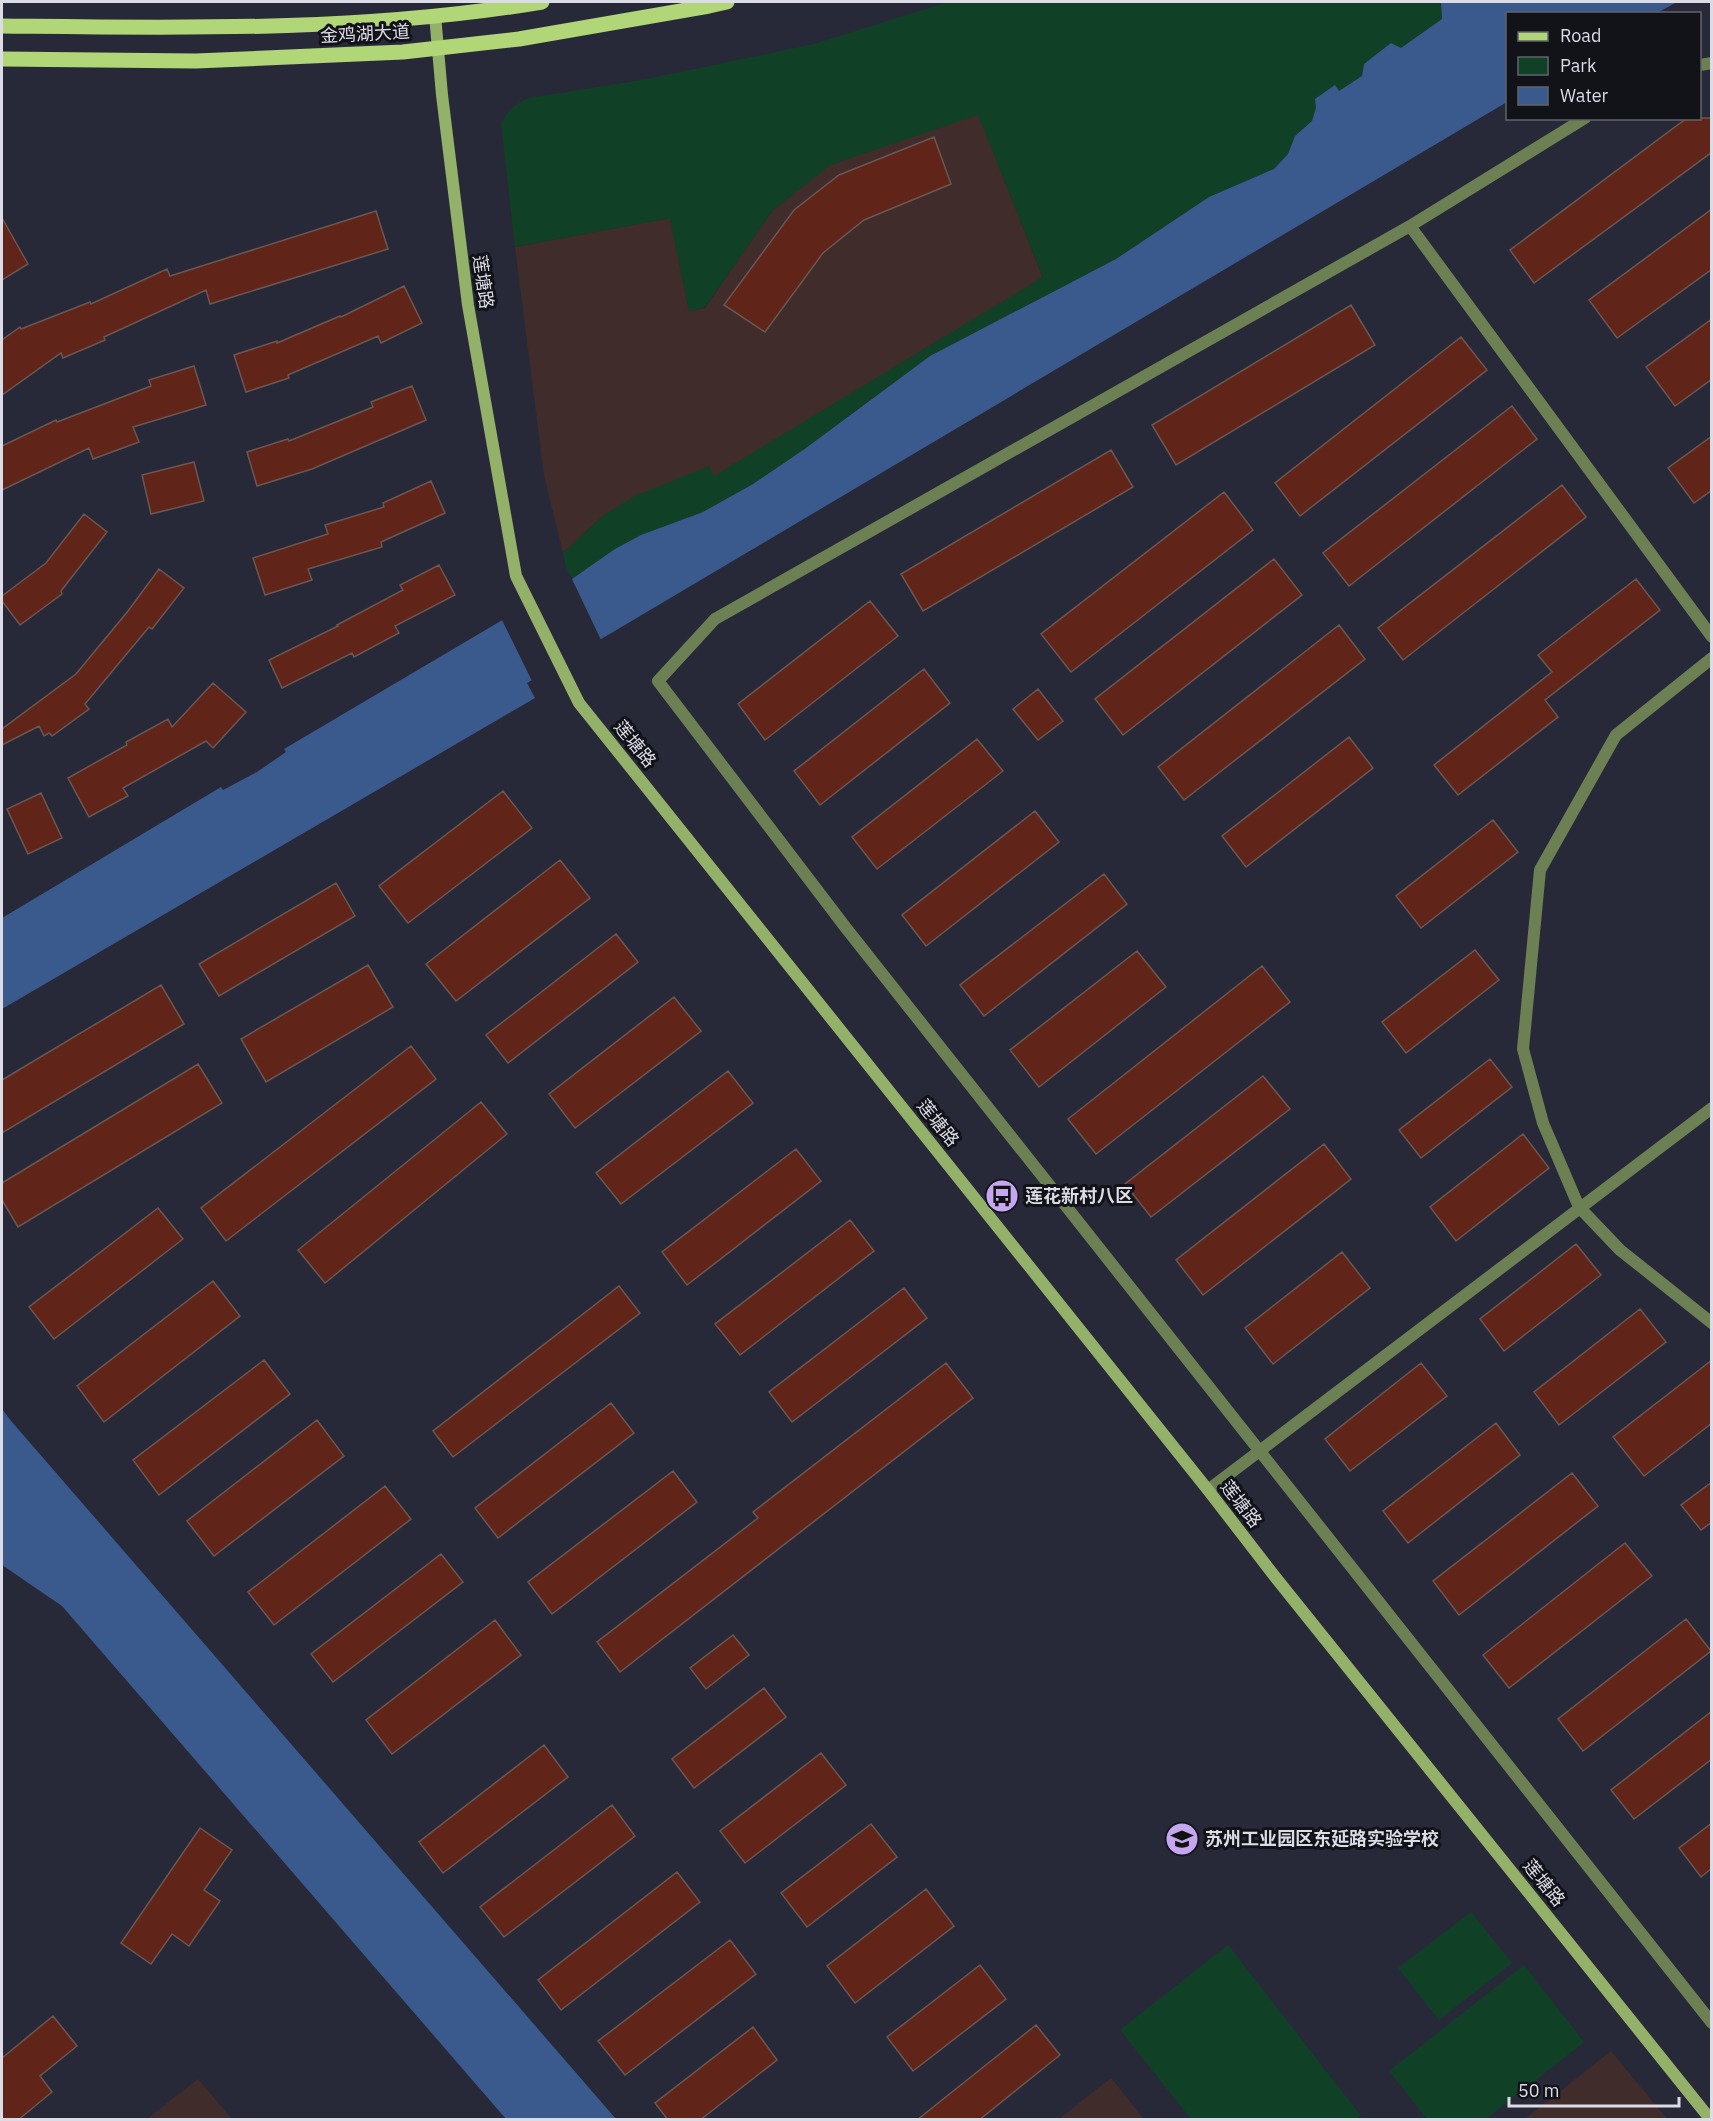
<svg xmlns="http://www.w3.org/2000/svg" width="1713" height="2121" viewBox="0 0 1713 2121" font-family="'IBM Plex Sans','Noto Sans SC',sans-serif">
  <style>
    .commercial { fill: #402c2b }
    .green { fill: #104127 }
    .water { fill: #3a598d }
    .pier { fill: #282938 }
    .building { fill: #612419; stroke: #6b5752; stroke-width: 1.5 }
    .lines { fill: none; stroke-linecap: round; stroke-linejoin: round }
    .street { stroke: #6d8054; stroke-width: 12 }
    .secondary { stroke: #93b169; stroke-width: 12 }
    .primary { stroke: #b0d678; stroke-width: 15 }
    .labels { text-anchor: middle; stroke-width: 6; stroke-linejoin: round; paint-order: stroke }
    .street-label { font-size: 18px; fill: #dbdce6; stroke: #121219 }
    .poi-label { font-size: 18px; font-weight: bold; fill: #dbdce6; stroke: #121219; text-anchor: start }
  </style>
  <rect width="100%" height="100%" fill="#282938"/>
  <!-- commercial -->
  <path class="commercial" d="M 978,114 L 1043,278 L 713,477 L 709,466 L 604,515 L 563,553 L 544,475 L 515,247 L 670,218 L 689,311 L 705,308 L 772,211 L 830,165 Z
    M 1611,2051 L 1667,2119 L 1525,2119 Z
    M 1111,2078 L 1144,2119 L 1059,2119 Z
    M 198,2079 L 232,2119 L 147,2119 Z"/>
  <!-- green -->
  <path class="green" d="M 948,2 L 1441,2 L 1442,19 L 1401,48 L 1364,64 L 1362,76 L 1339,91 L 1316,103 L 1316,112 L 1312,121 L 1295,136 L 1288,154 L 1274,169 L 1209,197 L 1116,259 L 930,356 L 806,448 L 753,484 L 703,512 L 652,531 L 628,542 L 572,579 L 566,567 L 563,553 L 604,515 L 635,496 L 709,466 L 714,476 L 1043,277 L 978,115 L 830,165 L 772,211 L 705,307 L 689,311 L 670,218 L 515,247 L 501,124 C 507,111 515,104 529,98 L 642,80 L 814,44 Z
    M 1471,1912 L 1512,1963 L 1439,2020 L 1398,1968 Z
    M 1228,1945 L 1361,2116 L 1357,2119 L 1191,2119 L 1120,2030 Z
    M 1524,1965 L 1584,2042 L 1486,2119 L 1427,2119 L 1389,2071 Z"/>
  <!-- water -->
  <path class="water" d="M 1441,2 L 1677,2 L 1657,13 L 1508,14 L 1507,102 L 527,683 L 535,698 L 2,1009 L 2,918 L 221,787 L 223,790 L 257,772 L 286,752 L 284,749 L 572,579 L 615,549 L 641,535 L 703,512 L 753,484 L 806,448 L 930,356 L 1116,259 L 1209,197 L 1274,169 L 1288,154 L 1295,136 L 1312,121 L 1316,108 L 1315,99 L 1335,85 L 1339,91 L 1362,76 L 1364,64 L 1391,43 L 1401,48 L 1442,19 Z
    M 2,1409 L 12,1422 L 616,2119 L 506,2119 L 62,1606 L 2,1565 Z"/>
  <!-- pier -->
  <path class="pier" d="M 571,577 L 602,642 L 533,683 L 501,618 Z"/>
  <!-- building -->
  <path class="building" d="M 1687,118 L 1712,118 L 1712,152 L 1534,283 L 1510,250 Z
    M 934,137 L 951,184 L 864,220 L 823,253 L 765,332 L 724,305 L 794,210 L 839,175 Z
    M 1712,209 L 1712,269 L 1617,338 L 1589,300 Z
    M 376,211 L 388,249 L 210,304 L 206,290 L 104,337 L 105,340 L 63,358 L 61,353 L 2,395 L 2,340 L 20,327 L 21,329 L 90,302 L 91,304 L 167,269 L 170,276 Z
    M 2,218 L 28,264 L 2,280 Z
    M 404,286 L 422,323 L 381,343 L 378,336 L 288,375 L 289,378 L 246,392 L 234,355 L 277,341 L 277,343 L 340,316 L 341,317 Z
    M 1351,305 L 1375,345 L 1176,465 L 1152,425 Z
    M 1712,319 L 1712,379 L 1675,406 L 1646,367 Z
    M 1461,337 L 1487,370 L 1300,516 L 1275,483 Z
    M 194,366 L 206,405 L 133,427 L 139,442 L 93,459 L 89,448 L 2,490 L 2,446 L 56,420 L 57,422 L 151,386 L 149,380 Z
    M 412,386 L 426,420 L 312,469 L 257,486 L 247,452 L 288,439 L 289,441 L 373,407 L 371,402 Z
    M 1512,406 L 1537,439 L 1349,586 L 1323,553 Z
    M 1712,436 L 1712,490 L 1694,503 L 1668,468 Z
    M 1111,450 L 1133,487 L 923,611 L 901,574 Z
    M 194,462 L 204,501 L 151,514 L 142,475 Z
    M 431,481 L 445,513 L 381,542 L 382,547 L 308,569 L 312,580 L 265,595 L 253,558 L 328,534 L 325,525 L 384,507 L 383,503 Z
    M 1562,485 L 1586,517 L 1403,660 L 1378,628 Z
    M 1224,492 L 1253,530 L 1071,672 L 1041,634 Z
    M 84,514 L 107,532 L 61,591 L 62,594 L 20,625 L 2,601 L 2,596 L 46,563 Z
    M 1274,559 L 1302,595 L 1123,735 L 1095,699 Z
    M 439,565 L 455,595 L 395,626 L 399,633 L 354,657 L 352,653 L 282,688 L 269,660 L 338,626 L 337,625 L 403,590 L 400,585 Z
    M 159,569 L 184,588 L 152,629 L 149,627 L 85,704 L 89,709 L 52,736 L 49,733 L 44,736 L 39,726 L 2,745 L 2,729 L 76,674 L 128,611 Z
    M 1636,579 L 1660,610 L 1545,700 L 1558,717 L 1458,795 L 1434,765 L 1552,672 L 1538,655 Z
    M 870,601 L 898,636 L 765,740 L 738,704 Z
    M 1339,625 L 1365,659 L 1184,800 L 1158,767 Z
    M 924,669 L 950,703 L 820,805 L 794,771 Z
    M 213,683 L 246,712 L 213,748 L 206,741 L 123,788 L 128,796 L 89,817 L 68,778 L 127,745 L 126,742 L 168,719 L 172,727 Z
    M 1038,689 L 1063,721 L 1038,740 L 1013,709 Z
    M 1349,737 L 1373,768 L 1246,867 L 1222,836 Z
    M 977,739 L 1003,771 L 877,869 L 852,837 Z
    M 503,791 L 532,828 L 408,923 L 379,886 Z
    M 41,793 L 62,838 L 28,854 L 7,809 Z
    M 1035,811 L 1059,842 L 926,946 L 902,915 Z
    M 1493,820 L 1518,852 L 1421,928 L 1396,896 Z
    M 560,860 L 590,898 L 456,1001 L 426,964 Z
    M 1104,874 L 1127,904 L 984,1016 L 960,985 Z
    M 336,883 L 355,916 L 219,996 L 199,964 Z
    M 616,934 L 638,962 L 508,1063 L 486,1035 Z
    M 1475,950 L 1499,980 L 1406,1053 L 1382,1022 Z
    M 1137,951 L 1166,987 L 1039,1087 L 1010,1050 Z
    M 368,965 L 393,1007 L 266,1082 L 241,1039 Z
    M 1262,966 L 1290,1002 L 1096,1154 L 1068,1119 Z
    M 161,985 L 184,1024 L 2,1133 L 2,1080 Z
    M 674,997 L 701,1031 L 575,1128 L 549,1094 Z
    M 411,1046 L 436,1079 L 226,1241 L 201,1208 Z
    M 1490,1059 L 1512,1087 L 1421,1158 L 1399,1130 Z
    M 198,1064 L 222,1103 L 18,1227 L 2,1200 L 2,1183 Z
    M 728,1071 L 753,1103 L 621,1204 L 596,1173 Z
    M 1263,1076 L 1290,1109 L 1151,1217 L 1125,1184 Z
    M 481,1102 L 507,1134 L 325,1283 L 298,1250 Z
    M 1523,1134 L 1549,1168 L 1456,1241 L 1430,1207 Z
    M 1324,1144 L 1351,1179 L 1203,1295 L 1176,1260 Z
    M 796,1149 L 821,1181 L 687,1285 L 662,1252 Z
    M 158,1208 L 183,1239 L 54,1339 L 29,1307 Z
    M 850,1220 L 874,1251 L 740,1355 L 715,1324 Z
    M 1576,1244 L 1601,1275 L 1504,1351 L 1480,1319 Z
    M 1342,1252 L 1370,1288 L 1273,1364 L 1245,1328 Z
    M 213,1281 L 240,1316 L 104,1422 L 77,1386 Z
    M 619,1286 L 640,1313 L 453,1457 L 433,1431 Z
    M 904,1288 L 927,1318 L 792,1422 L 769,1392 Z
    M 1640,1309 L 1666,1342 L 1559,1425 L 1534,1392 Z
    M 264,1360 L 290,1394 L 159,1495 L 133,1460 Z
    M 1712,1360 L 1712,1423 L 1644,1476 L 1613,1437 Z
    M 946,1363 L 973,1398 L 620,1672 L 597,1642 L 758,1518 L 753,1512 Z
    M 1421,1363 L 1447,1396 L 1350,1471 L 1325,1439 Z
    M 611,1403 L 634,1433 L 498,1538 L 475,1508 Z
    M 317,1420 L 344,1456 L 214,1556 L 187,1521 Z
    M 1496,1423 L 1520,1455 L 1408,1543 L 1383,1511 Z
    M 673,1471 L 697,1502 L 552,1614 L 528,1582 Z
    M 1572,1473 L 1598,1506 L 1459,1615 L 1433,1581 Z
    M 1712,1482 L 1712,1522 L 1701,1530 L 1681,1505 Z
    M 385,1486 L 411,1519 L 274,1625 L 248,1592 Z
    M 1625,1543 L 1652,1576 L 1509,1688 L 1483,1655 Z
    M 441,1554 L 463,1582 L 333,1682 L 311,1654 Z
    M 1686,1619 L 1711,1651 L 1583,1751 L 1558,1719 Z
    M 495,1620 L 521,1655 L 392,1754 L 366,1720 Z
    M 733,1635 L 749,1655 L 706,1689 L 690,1668 Z
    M 764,1688 L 786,1717 L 694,1788 L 672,1759 Z
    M 1712,1711 L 1712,1759 L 1634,1819 L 1611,1790 Z
    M 544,1745 L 568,1777 L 443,1873 L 419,1842 Z
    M 821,1753 L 846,1785 L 745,1863 L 720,1831 Z
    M 612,1805 L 635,1836 L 504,1937 L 480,1907 Z
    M 1712,1823 L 1712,1868 L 1701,1877 L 1679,1848 Z
    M 871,1824 L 897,1857 L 807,1927 L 781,1893 Z
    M 200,1828 L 232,1850 L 204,1890 L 220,1901 L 189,1946 L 172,1934 L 151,1964 L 121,1943 Z
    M 677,1872 L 700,1902 L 561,2010 L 538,1980 Z
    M 926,1889 L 954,1926 L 855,2003 L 827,1966 Z
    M 730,1940 L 756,1974 L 625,2075 L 598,2041 Z
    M 980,1965 L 1006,1999 L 913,2071 L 887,2037 Z
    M 53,2016 L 77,2046 L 40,2076 L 52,2092 L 18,2120 L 2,2120 L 2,2058 Z
    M 1036,2025 L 1060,2055 L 979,2120 L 917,2120 Z
    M 753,2027 L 777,2060 L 700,2120 L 668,2120 L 655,2103 Z"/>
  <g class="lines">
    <!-- street -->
    <path class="street" d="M 1700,65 L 1712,63
      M 1585,118 L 1410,226 L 1712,637
      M 1410,226 L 715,619 L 658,681 L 846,928 L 1712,2023
      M 1712,658 L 1616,735 L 1540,870 L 1523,1049 L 1543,1123 L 1579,1207 L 1620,1250 L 1712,1323
      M 1208,1490 L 1712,1108"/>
    <!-- secondary -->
    <path class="secondary" d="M 435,15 L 442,95 L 468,305 L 516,576 L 579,703 L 1208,1490 L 1276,1578 L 1711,2120"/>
    <!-- primary -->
    <path class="primary" d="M 2,26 C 181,28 365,32 542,2
      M 2,59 L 196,61 L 403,52 L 519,39 L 709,6 L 727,2"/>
  </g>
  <!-- icons -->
  <defs>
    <g id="bus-disc" transform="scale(1.725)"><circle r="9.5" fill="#c5a6f0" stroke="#121219"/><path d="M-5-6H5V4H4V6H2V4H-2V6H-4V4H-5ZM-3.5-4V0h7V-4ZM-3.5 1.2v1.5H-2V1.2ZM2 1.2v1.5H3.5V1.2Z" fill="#111"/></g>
    <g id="school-disc" transform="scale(1.725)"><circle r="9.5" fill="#c5a6f0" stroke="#121219"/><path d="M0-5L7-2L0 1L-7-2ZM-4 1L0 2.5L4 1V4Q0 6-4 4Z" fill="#111"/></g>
  </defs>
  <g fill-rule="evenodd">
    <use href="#bus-disc" x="1002" y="1196"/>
    <use href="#school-disc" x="1182" y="1839"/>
  </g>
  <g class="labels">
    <!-- street labels -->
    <g class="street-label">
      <text transform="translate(365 34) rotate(-3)" y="6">金鸡湖大道</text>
      <text transform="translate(483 282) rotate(82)" y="6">莲塘路</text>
      <text transform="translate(635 744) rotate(51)" y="6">莲塘路</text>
      <text transform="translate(938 1123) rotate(51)" y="6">莲塘路</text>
      <text transform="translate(1241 1504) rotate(52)" y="6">莲塘路</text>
      <text transform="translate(1544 1883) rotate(51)" y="6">莲塘路</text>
    </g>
    <!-- poi labels -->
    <g class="poi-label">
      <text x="1025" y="1202">莲花新村八区</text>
      <text x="1205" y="1845">苏州工业园区东延路实验学校</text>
    </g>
  </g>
  <!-- border -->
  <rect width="1713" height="2121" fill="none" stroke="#dbdce6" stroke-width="6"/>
  <!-- legend -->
  <rect x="1506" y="12" width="195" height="108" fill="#121219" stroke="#62636b" stroke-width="1.5"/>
  <rect x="1518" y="32" width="30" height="9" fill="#b0d678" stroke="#62636b" stroke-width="1.5"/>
  <text x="1560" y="42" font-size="18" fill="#dbdce6">Road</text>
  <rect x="1518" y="57" width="30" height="18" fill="#104127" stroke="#62636b" stroke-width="1.5"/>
  <text x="1560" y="72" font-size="18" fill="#dbdce6">Park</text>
  <rect x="1518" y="87" width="30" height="18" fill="#3a598d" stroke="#62636b" stroke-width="1.5"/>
  <text x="1560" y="102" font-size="18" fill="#dbdce6">Water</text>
  <!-- scale -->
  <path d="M1509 2097v9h170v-9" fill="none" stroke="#dbdce6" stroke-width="3"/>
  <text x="1518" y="2097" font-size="18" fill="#dbdce6" stroke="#121219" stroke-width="4.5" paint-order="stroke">50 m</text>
</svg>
